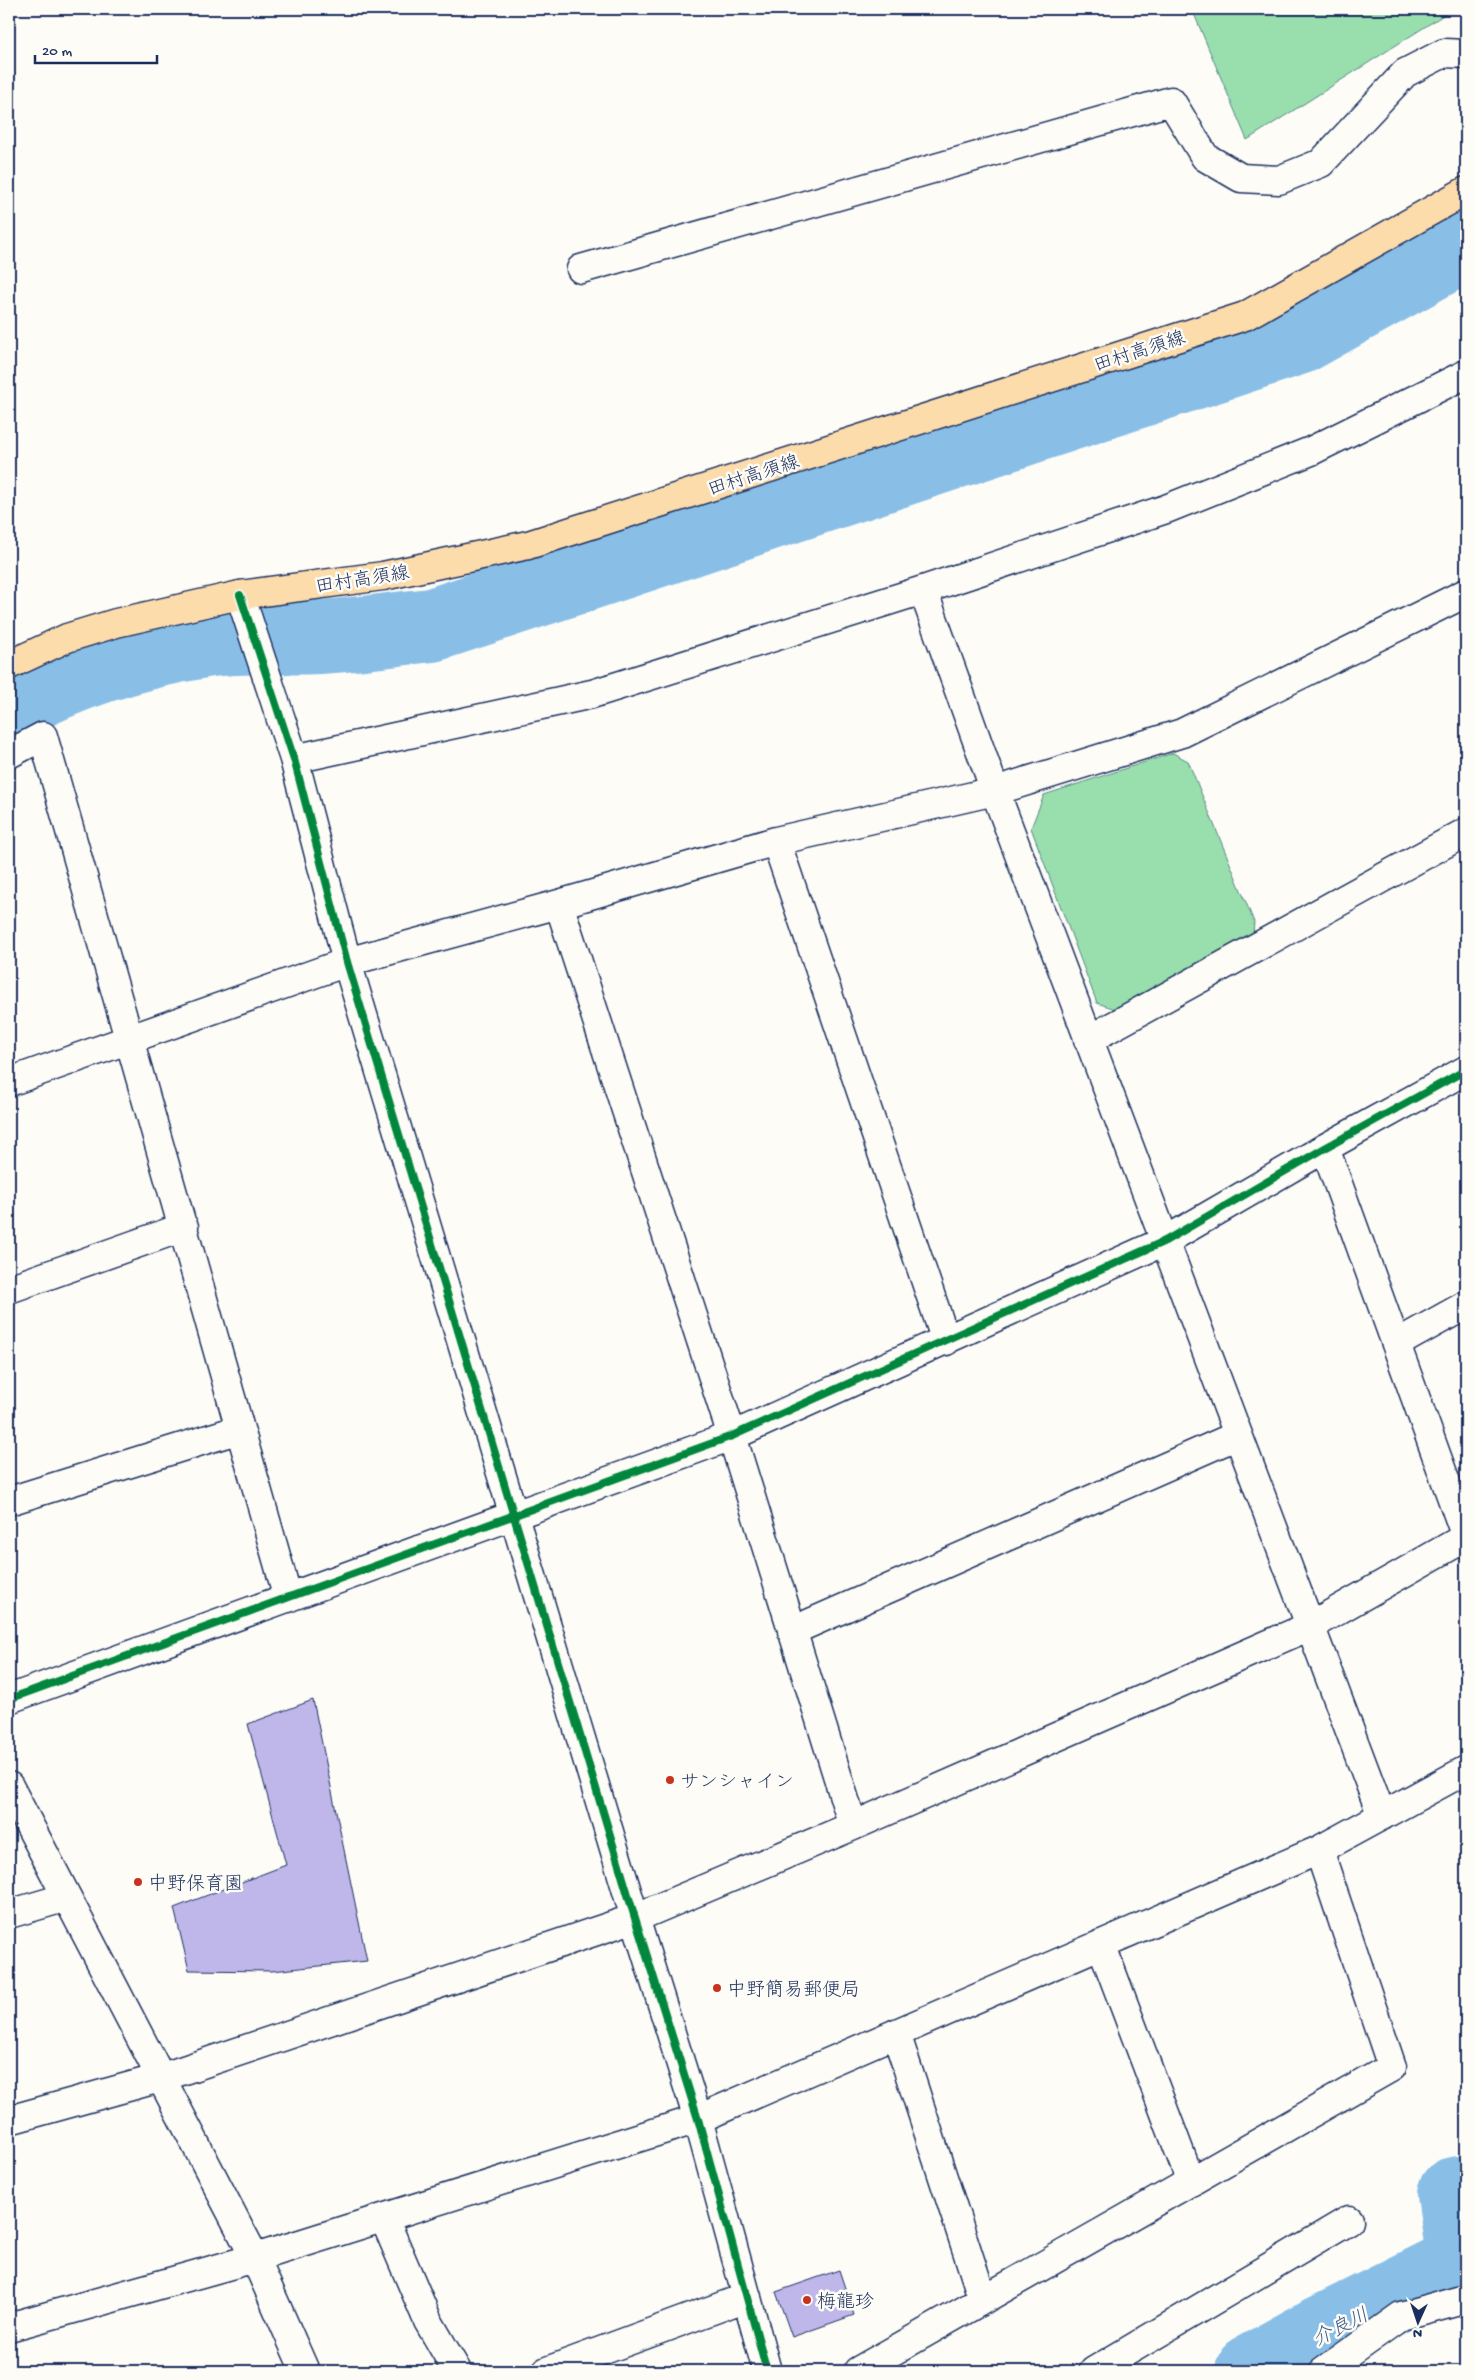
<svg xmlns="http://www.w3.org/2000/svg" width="1475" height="2380" viewBox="0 0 1475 2380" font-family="'Gochi Hand','Klee One',sans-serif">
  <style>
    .green { fill: #98dfad; stroke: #5a8786 }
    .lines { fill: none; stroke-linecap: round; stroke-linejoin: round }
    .river { stroke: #89bfe7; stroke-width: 74 }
    .building { fill: #bfb7e9; stroke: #1b2f5e }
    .minor-casing { stroke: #1b2f5e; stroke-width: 31 }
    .major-casing { stroke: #1b2f5e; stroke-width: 31 }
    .minor { stroke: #fdfcf7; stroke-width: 28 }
    .major { stroke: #fddcac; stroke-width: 28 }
    .cycleway-casing { stroke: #fdfcf7; stroke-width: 11 }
    .cycleway { stroke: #00873e; stroke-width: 8 }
    .poi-dot { fill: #c8321e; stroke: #fdfcf7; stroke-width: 2 }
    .labels { text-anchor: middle; stroke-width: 5; stroke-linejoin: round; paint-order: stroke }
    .street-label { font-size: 19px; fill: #1b2f5e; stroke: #fdfcf7 }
    .poi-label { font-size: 19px; fill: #1b2f5e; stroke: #fdfcf7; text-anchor: start }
    .water-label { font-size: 20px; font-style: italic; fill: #3c5a87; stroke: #fdfcf7 }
  </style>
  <rect width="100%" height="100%" fill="#fdfcf7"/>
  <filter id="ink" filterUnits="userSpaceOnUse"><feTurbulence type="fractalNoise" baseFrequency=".02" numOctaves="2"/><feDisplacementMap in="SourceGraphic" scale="10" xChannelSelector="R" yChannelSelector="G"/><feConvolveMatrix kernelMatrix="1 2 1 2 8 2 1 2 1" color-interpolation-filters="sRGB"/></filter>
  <g filter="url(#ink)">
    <!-- green -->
    <path class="green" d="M 1192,9 L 1453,9 L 1247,140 Z
      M 1173,753 L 1188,761 L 1254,922 L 1253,935 L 1119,1010 L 1097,1003 L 1031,828 L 1044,795 Z"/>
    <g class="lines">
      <!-- river -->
      <path class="river" d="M 9,706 C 70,673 136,652 205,641 C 241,635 282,639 319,637 C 356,635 394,629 432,625 L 1298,338 L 1466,244
        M 1252,2371 L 1315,2336 L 1464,2262 L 1454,2194 L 1466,2192"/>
    </g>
    <!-- building -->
    <path class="building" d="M 313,1700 L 367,1961 L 272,1971 L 189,1970 L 174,1908 L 286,1865 L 248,1724 Z
      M 839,2270 L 854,2315 L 792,2337 L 776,2292 Z"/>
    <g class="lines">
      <!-- minor casing -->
      <g class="minor-casing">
        <path id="minor" d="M 581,269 L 1171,101 L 1205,157 L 1241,178 L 1279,180 L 1321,163 L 1405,73 L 1444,53 L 1466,54
          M 923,590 L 995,791 L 1382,1816
          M 240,595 L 294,759 L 347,962 L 635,1918 L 698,2119 L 767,2371
          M 9,754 L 43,736 L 288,1598
          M 294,759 L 592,694 L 923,590 L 1166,509 L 1311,451 L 1466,374
          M 776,841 L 946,1341
          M 559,904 L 732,1436 L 853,1826
          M 1088,1040 L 1466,832
          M 9,1082 L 347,962 L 559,904 L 776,841 L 995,791 L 1182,733 L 1466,593
          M 1325,1148 L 1466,1537
          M 9,1289 L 184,1227
          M 1396,1344 L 1466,1305
          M 9,1501 L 240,1429
          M 792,1631 L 1238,1435
          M 9,1699 L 732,1436 L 1165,1241 L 1325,1148 L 1466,1070
          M 9,1786 L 255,2258 L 305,2371
          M 9,1914 L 67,1897
          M 1101,1944 L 1191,2182
          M 896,2033 L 983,2300
          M 9,2120 L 160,2078 L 635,1918 L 853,1826 L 1310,1626 L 1466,1537
          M 384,2218 L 428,2321 L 457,2371
          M 9,2327 L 255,2258 L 698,2119 L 1319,1850 L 1466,1770
          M 547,2371 L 747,2297
          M 858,2371 L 1392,2067 L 1319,1850
          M 1094,2371 L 1349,2220
          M 1324,2371 L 1401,2316 L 1466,2298"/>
      </g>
      <!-- major casing -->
      <g class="major-casing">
        <path id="major" d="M 9,665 L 67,638 L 116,623 L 240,595 L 383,576 L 528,545 L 1245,316 L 1466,191"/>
      </g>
      <!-- minor -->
      <use href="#minor" class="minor"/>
      <!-- major -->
      <use href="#major" class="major"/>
      <!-- cycleway casing -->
      <g class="cycleway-casing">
        <path id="cycleway" d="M 240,595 L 294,759 L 347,962 L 635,1918 L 698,2119 L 767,2371
          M 9,1699 L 732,1436 L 1165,1241 L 1325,1148 L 1466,1070"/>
      </g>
      <!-- cycleway -->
      <use href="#cycleway" class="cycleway"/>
    </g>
  </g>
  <!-- markers -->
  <g class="poi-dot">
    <circle cx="670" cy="1780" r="5"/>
    <circle cx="138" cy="1882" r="5"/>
    <circle cx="717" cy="1988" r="5"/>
    <circle cx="807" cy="2300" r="5"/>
  </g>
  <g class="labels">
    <!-- street labels -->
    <g class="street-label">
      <text transform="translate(1139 350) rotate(-18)" y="7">田村高須線</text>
      <text transform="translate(753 474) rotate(-18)" y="7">田村高須線</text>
      <text transform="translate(362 578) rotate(-9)" y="7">田村高須線</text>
    </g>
    <!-- poi labels -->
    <g class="poi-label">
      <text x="680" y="1787">サンシャイン</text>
      <text x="148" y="1889">中野保育園</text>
      <text x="727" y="1995">中野簡易郵便局</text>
      <text x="817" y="2307">梅龍珍</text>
    </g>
    <!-- water labels -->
    <g class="water-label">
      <text transform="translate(1340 2326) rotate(-27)" y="7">介良川</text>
    </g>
  </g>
  <!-- margin -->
  <rect width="1475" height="2380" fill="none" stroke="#fdfcf7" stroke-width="30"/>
  <rect x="15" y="15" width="1445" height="2350" fill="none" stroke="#1b2f5e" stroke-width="2" filter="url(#ink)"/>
  <!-- north arrow -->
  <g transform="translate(1418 2322) rotate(183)" stroke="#fdfcf7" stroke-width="4" paint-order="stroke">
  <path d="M0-4L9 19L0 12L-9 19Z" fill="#1b2f5e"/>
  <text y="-8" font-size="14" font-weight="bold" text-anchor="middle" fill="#1b2f5e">N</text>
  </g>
  <!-- scale -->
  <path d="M35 55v8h122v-8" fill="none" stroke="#1b2f5e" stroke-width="2.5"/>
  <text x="42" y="55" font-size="15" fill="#1b2f5e" stroke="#fdfcf7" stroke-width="4" paint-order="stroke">20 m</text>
</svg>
